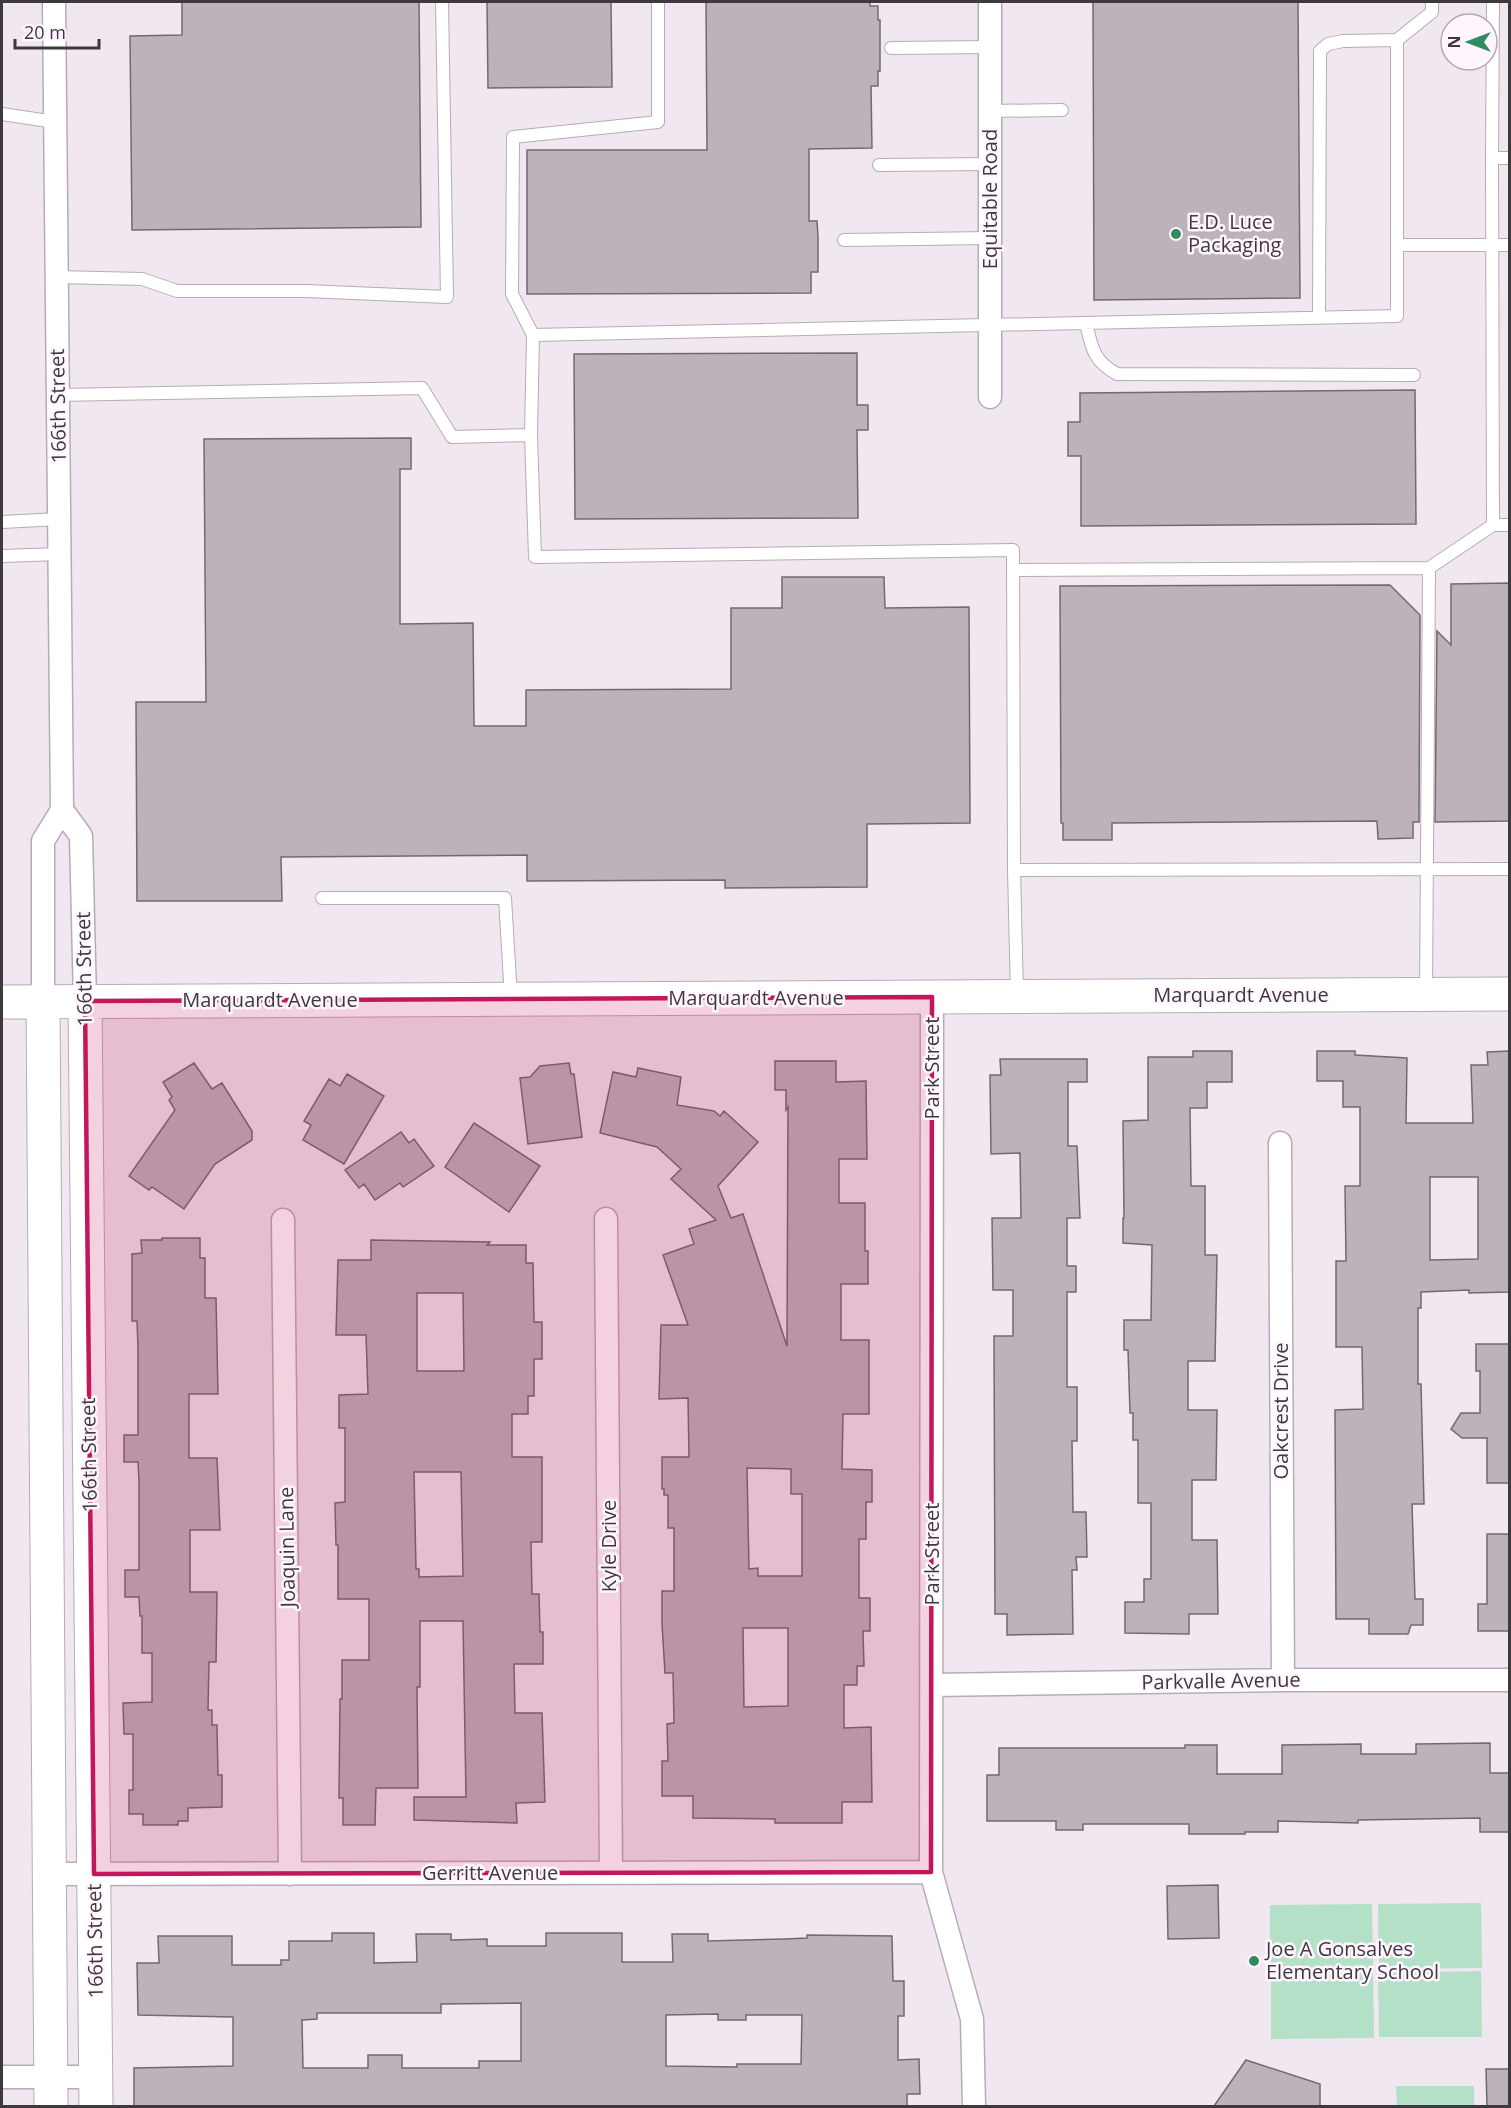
<svg xmlns="http://www.w3.org/2000/svg" width="1511" height="2108" viewBox="0 0 1511 2108" font-family="'Open Sans',sans-serif">
  <style>
    .green { fill: #b3e0c6 }
    .building { fill: #bcb2bb; stroke: #726971; stroke-width: 1.5; fill-rule: evenodd }
    .lines { fill: none; stroke-linecap: round; stroke-linejoin: round }
    .lane-casing { stroke: #b6acb5; stroke-width: 14 }
    .street-casing { stroke: #b6acb5; stroke-width: 25 }
    .secondary-casing { stroke: #b6acb5; stroke-width: 35 }
    .lane { stroke: #fff; stroke-width: 12 }
    .street { stroke: #fff; stroke-width: 22 }
    .secondary { stroke: #fff; stroke-width: 33 }
    .marked { fill: #c2185b; fill-opacity: 0.2; stroke: #c2185b; stroke-width: 4.5; stroke-linejoin: round }
    .poi-dot { fill: #308b61; stroke: #fff5fe; stroke-width: 2 }
    .labels { text-anchor: middle; stroke-width: 5; stroke-linejoin: round; paint-order: stroke }
    .street-label { font-size: 20px; fill: #3d393c; stroke: #fff5fe }
    .poi-label { font-size: 20px; fill: #3d393c; stroke: #fff5fe; text-anchor: start }
  </style>
  <rect width="100%" height="100%" fill="#f1e7f1"/>
  <!-- green -->
  <path class="green" d="M 1481,1903 L 1482,1968 L 1379,1969 L 1378,1904 Z
    M 1372,1904 L 1373,1969 L 1270,1970 L 1270,1905 Z
    M 1481,1971 L 1482,2037 L 1379,2037 L 1378,1973 Z
    M 1373,1973 L 1374,2038 L 1271,2039 L 1271,1974 Z
    M 1396,2086 L 1474,2086 L 1474,2106 L 1397,2106 Z"/>
  <!-- building -->
  <path class="building" d="M 182,2 L 419,2 L 421,227 L 132,230 L 130,36 L 182,35 Z
    M 487,2 L 611,2 L 612,87 L 488,88 Z
    M 706,2 L 870,2 L 870,6 L 878,6 L 878,20 L 880,20 L 880,71 L 878,71 L 878,86 L 871,86 L 872,148 L 809,149 L 809,221 L 817,221 L 818,237 L 818,272 L 811,272 L 811,293 L 527,294 L 527,150 L 707,150 Z
    M 1093,2 L 1298,2 L 1300,298 L 1094,300 Z
    M 857,353 L 857,405 L 868,405 L 868,430 L 857,430 L 858,518 L 575,519 L 574,354 Z
    M 1415,390 L 1416,524 L 1081,526 L 1081,456 L 1068,456 L 1068,422 L 1080,422 L 1080,393 Z
    M 411,438 L 411,469 L 400,469 L 400,624 L 473,623 L 474,726 L 526,726 L 526,690 L 731,689 L 731,608 L 782,608 L 782,577 L 884,577 L 885,608 L 969,607 L 970,823 L 867,824 L 867,887 L 725,888 L 725,880 L 527,881 L 527,855 L 281,857 L 282,901 L 137,901 L 136,702 L 206,702 L 204,439 Z
    M 1509,583 L 1509,821 L 1435,822 L 1437,631 L 1451,645 L 1451,584 Z
    M 1390,585 L 1420,615 L 1419,822 L 1413,822 L 1413,838 L 1378,839 L 1377,821 L 1112,823 L 1112,840 L 1063,840 L 1063,823 L 1061,823 L 1060,586 Z
    M 1193,1051 L 1232,1051 L 1232,1082 L 1207,1082 L 1207,1108 L 1190,1108 L 1191,1186 L 1205,1186 L 1205,1255 L 1217,1255 L 1215,1361 L 1188,1361 L 1188,1410 L 1217,1410 L 1216,1480 L 1192,1480 L 1192,1540 L 1217,1540 L 1218,1614 L 1189,1614 L 1189,1634 L 1125,1633 L 1125,1602 L 1144,1602 L 1144,1579 L 1151,1579 L 1151,1503 L 1138,1503 L 1138,1440 L 1133,1440 L 1133,1413 L 1130,1413 L 1128,1350 L 1124,1350 L 1124,1320 L 1151,1320 L 1152,1245 L 1123,1243 L 1123,1218 L 1124,1218 L 1123,1121 L 1148,1120 L 1148,1057 L 1193,1057 Z
    M 1317,1051 L 1355,1051 L 1355,1055 L 1407,1058 L 1406,1123 L 1473,1123 L 1471,1065 L 1488,1065 L 1487,1052 L 1509,1051 L 1509,1292 L 1469,1293 L 1469,1290 L 1421,1292 L 1421,1308 L 1418,1308 L 1418,1384 L 1421,1384 L 1424,1504 L 1412,1504 L 1415,1599 L 1423,1599 L 1423,1625 L 1411,1625 L 1408,1634 L 1369,1634 L 1369,1619 L 1336,1619 L 1335,1410 L 1363,1409 L 1362,1347 L 1336,1347 L 1336,1261 L 1346,1261 L 1345,1186 L 1360,1186 L 1360,1107 L 1343,1107 L 1343,1081 L 1317,1081 ZM 1430,1177 L 1478,1177 L 1478,1259 L 1430,1260 Z
    M 1000,1059 L 1087,1059 L 1087,1082 L 1068,1082 L 1068,1146 L 1077,1146 L 1080,1218 L 1067,1218 L 1067,1266 L 1076,1266 L 1076,1292 L 1067,1292 L 1067,1387 L 1077,1387 L 1077,1441 L 1072,1441 L 1073,1512 L 1086,1512 L 1087,1557 L 1076,1557 L 1077,1570 L 1072,1570 L 1073,1634 L 1007,1635 L 1007,1614 L 995,1614 L 994,1336 L 1013,1336 L 1013,1290 L 993,1290 L 992,1218 L 1021,1218 L 1020,1153 L 991,1154 L 990,1075 L 1001,1075 Z
    M 775,1061 L 836,1061 L 836,1082 L 866,1081 L 867,1159 L 839,1159 L 839,1203 L 865,1203 L 865,1251 L 868,1251 L 868,1284 L 841,1284 L 841,1340 L 869,1340 L 869,1414 L 843,1414 L 842,1469 L 872,1470 L 872,1502 L 866,1502 L 866,1539 L 859,1539 L 859,1598 L 870,1598 L 870,1631 L 863,1631 L 864,1666 L 857,1666 L 857,1685 L 844,1685 L 844,1728 L 871,1727 L 872,1802 L 842,1802 L 842,1823 L 775,1823 L 775,1819 L 693,1818 L 693,1796 L 662,1796 L 662,1761 L 668,1761 L 667,1724 L 674,1723 L 673,1673 L 665,1673 L 662,1624 L 662,1591 L 674,1591 L 674,1528 L 668,1528 L 668,1495 L 664,1495 L 664,1489 L 662,1489 L 662,1457 L 689,1457 L 688,1398 L 659,1399 L 661,1325 L 688,1325 L 663,1255 L 694,1244 L 689,1229 L 716,1220 L 671,1179 L 681,1169 L 657,1147 L 600,1133 L 613,1072 L 636,1077 L 638,1068 L 681,1077 L 677,1105 L 714,1111 L 720,1116 L 724,1111 L 758,1142 L 718,1186 L 731,1218 L 743,1214 L 787,1346 L 788,1107 L 786,1110 L 786,1090 L 775,1090 ZM 747,1468 L 791,1469 L 791,1494 L 802,1494 L 802,1576 L 758,1576 L 758,1568 L 749,1569 ZM 743,1628 L 788,1628 L 788,1706 L 744,1707 Z
    M 194,1063 L 212,1089 L 222,1083 L 252,1131 L 252,1140 L 215,1164 L 184,1209 L 152,1187 L 149,1190 L 129,1176 L 175,1110 L 169,1100 L 172,1097 L 163,1082 Z
    M 569,1063 L 571,1074 L 574,1074 L 582,1137 L 528,1144 L 520,1078 L 530,1077 L 540,1066 Z
    M 347,1074 L 384,1096 L 344,1164 L 303,1140 L 311,1125 L 304,1121 L 329,1079 L 340,1086 Z
    M 474,1123 L 540,1166 L 509,1212 L 445,1167 Z
    M 401,1132 L 409,1143 L 414,1139 L 434,1166 L 403,1187 L 400,1183 L 375,1200 L 364,1184 L 359,1188 L 345,1170 Z
    M 162,1238 L 200,1238 L 200,1258 L 205,1258 L 205,1298 L 216,1298 L 218,1394 L 189,1394 L 189,1458 L 217,1458 L 220,1530 L 190,1530 L 190,1592 L 217,1592 L 216,1662 L 209,1662 L 208,1710 L 212,1710 L 212,1725 L 217,1725 L 218,1775 L 222,1775 L 222,1807 L 188,1808 L 188,1821 L 178,1821 L 178,1825 L 143,1825 L 143,1814 L 129,1814 L 129,1790 L 133,1790 L 133,1734 L 124,1734 L 123,1703 L 152,1702 L 152,1653 L 142,1653 L 142,1616 L 140,1616 L 139,1597 L 125,1597 L 125,1570 L 139,1570 L 139,1481 L 138,1462 L 124,1462 L 124,1435 L 138,1435 L 138,1347 L 137,1321 L 132,1321 L 132,1254 L 142,1253 L 141,1240 L 162,1240 Z
    M 371,1240 L 490,1242 L 487,1245 L 526,1245 L 526,1263 L 533,1263 L 534,1322 L 542,1322 L 542,1359 L 534,1359 L 534,1396 L 528,1396 L 528,1414 L 512,1414 L 512,1457 L 542,1457 L 542,1542 L 531,1542 L 532,1594 L 539,1594 L 540,1632 L 543,1632 L 543,1664 L 514,1664 L 515,1713 L 542,1713 L 545,1802 L 516,1803 L 517,1823 L 414,1820 L 414,1797 L 466,1797 L 463,1621 L 420,1621 L 420,1687 L 417,1687 L 418,1788 L 376,1788 L 375,1825 L 343,1825 L 343,1798 L 339,1798 L 340,1699 L 342,1699 L 342,1660 L 369,1660 L 369,1599 L 338,1599 L 338,1545 L 336,1545 L 335,1503 L 345,1502 L 345,1428 L 339,1428 L 339,1395 L 368,1394 L 366,1335 L 336,1335 L 338,1260 L 371,1260 ZM 417,1293 L 463,1293 L 464,1371 L 417,1371 ZM 414,1472 L 461,1472 L 463,1576 L 419,1577 L 419,1569 L 416,1569 Z
    M 1476,1344 L 1509,1344 L 1509,1483 L 1487,1483 L 1487,1438 L 1462,1438 L 1451,1429 L 1461,1413 L 1480,1413 L 1480,1371 L 1476,1371 Z
    M 1487,1534 L 1509,1534 L 1509,1631 L 1478,1631 L 1478,1604 L 1487,1604 Z
    M 1490,1743 L 1490,1773 L 1509,1773 L 1509,1832 L 1480,1832 L 1480,1818 L 1358,1820 L 1358,1823 L 1278,1821 L 1278,1832 L 1245,1832 L 1245,1834 L 1189,1834 L 1189,1824 L 1083,1824 L 1083,1830 L 1056,1830 L 1056,1821 L 987,1821 L 987,1775 L 999,1775 L 999,1748 L 1185,1748 L 1185,1745 L 1217,1745 L 1217,1774 L 1282,1774 L 1282,1745 L 1361,1744 L 1361,1754 L 1416,1754 L 1416,1744 Z
    M 1218,1885 L 1219,1938 L 1168,1939 L 1167,1886 Z
    M 332,1933 L 374,1933 L 374,1963 L 417,1962 L 416,1934 L 451,1934 L 451,1940 L 487,1939 L 487,1946 L 546,1946 L 546,1933 L 622,1933 L 622,1962 L 673,1962 L 672,1934 L 708,1934 L 708,1941 L 784,1939 L 807,1938 L 807,1935 L 892,1936 L 893,1981 L 904,1981 L 904,2016 L 898,2016 L 898,2060 L 919,2059 L 920,2094 L 907,2094 L 907,2106 L 134,2106 L 134,2068 L 233,2066 L 233,2017 L 138,2015 L 137,1963 L 159,1963 L 158,1936 L 232,1936 L 232,1965 L 281,1965 L 281,1960 L 289,1960 L 289,1941 L 332,1941 ZM 521,2003 L 521,2061 L 479,2061 L 479,2068 L 402,2068 L 402,2055 L 368,2055 L 368,2068 L 303,2068 L 302,2020 L 317,2019 L 317,2013 L 441,2013 L 441,2004 ZM 718,2014 L 718,2020 L 746,2020 L 746,2015 L 802,2015 L 801,2064 L 737,2064 L 737,2067 L 666,2066 L 666,2015 Z
    M 1246,2060 L 1320,2084 L 1320,2106 L 1214,2106 Z
    M 1486,2069 L 1509,2069 L 1509,2106 L 1487,2106 Z"/>
  <g class="lines">
    <!-- lane casing -->
    <g class="lane-casing">
      <path id="lane" d="M 891,48 L 990,47
        M 990,111 L 1062,110
        M 2,114 L 55,122
        M 1492,158 L 1493,2
        M 1510,158 L 1492,158 L 1493,525 L 1510,525
        M 879,165 L 990,164
        M 844,240 L 990,238
        M 1397,245 L 1510,245
        M 57,277 L 142,279 L 177,291 L 306,291 L 447,297 L 442,2
        M 1319,318 L 1320,51 L 1328,44 L 1343,41 L 1397,40
        M 1086,323 C 1092,348 1093,361 1117,374 L 1414,375
        M 533,335 L 512,294 L 513,137 L 658,122 L 658,2
        M 58,395 L 422,388 L 452,437 L 531,435 L 535,557 L 1013,550 L 1014,870
        M 531,435 L 533,335 L 1397,316 L 1397,40 L 1432,12 L 1432,2
        M 2,522 L 59,519
        M 2,556 L 59,554
        M 1013,570 L 1429,568
        M 322,898 L 505,898 L 511,998
        M 1426,993 L 1429,568 L 1493,525
        M 1017,995 L 1014,870 L 1510,869"/>
    </g>
    <!-- street casing -->
    <g class="street-casing">
      <path id="street" d="M 990,2 L 990,397
        M 62,810 L 81,836 L 85,1001
        M 932,997 L 931,1872 L 972,2019 L 974,2106
        M 43,1001 L 43,841 L 62,810 L 54,2
        M 1280,1143 L 1283,1680
        M 606,1219 L 611,1873
        M 283,1220 L 290,1874
        M 932,1685 L 1283,1680 L 1510,1680
        M 49,1874 L 931,1872
        M 2,2077 L 96,2077"/>
    </g>
    <!-- secondary casing -->
    <g class="secondary-casing">
      <path id="secondary" d="M 43,1001 L 51,2106
        M 85,1001 L 96,2106
        M 2,1002 L 1510,994"/>
    </g>
    <!-- lane -->
    <use href="#lane" class="lane"/>
    <!-- street -->
    <use href="#street" class="street"/>
    <!-- secondary -->
    <use href="#secondary" class="secondary"/>
  </g>
  <!-- marked area -->
  <path class="marked" d="M 932,997 L 931,1872 L 94,1874 L 85,1001 Z"/>
  <!-- markers -->
  <g class="poi-dot">
    <circle cx="1176" cy="234" r="6"/>
    <circle cx="1254" cy="1961" r="6"/>
  </g>
  <g class="labels">
    <!-- street labels -->
    <g class="street-label">
      <text transform="translate(990 199) rotate(-90)" y="7">Equitable Road</text>
      <text transform="translate(58 406) rotate(-91)" y="7">166th Street</text>
      <text transform="translate(84 969) rotate(-91)" y="7">166th Street</text>
      <text x="1241" y="1002">Marquardt Avenue</text>
      <text x="756" y="1005">Marquardt Avenue</text>
      <text x="270" y="1007">Marquardt Avenue</text>
      <text transform="translate(932 1068) rotate(-90)" y="7">Park Street</text>
      <text transform="translate(1281 1411) rotate(-90)" y="7">Oakcrest Drive</text>
      <text transform="translate(89 1455) rotate(-91)" y="7">166th Street</text>
      <text transform="translate(609 1546) rotate(-90)" y="7">Kyle Drive</text>
      <text transform="translate(287 1547) rotate(-91)" y="7">Joaquin Lane</text>
      <text transform="translate(932 1554) rotate(-90)" y="7">Park Street</text>
      <text transform="translate(1221 1681) rotate(-1)" y="7">Parkvalle Avenue</text>
      <text x="490" y="1880">Gerritt Avenue</text>
      <text transform="translate(95 1941) rotate(-91)" y="7">166th Street</text>
    </g>
    <!-- poi labels -->
    <g class="poi-label">
      <text x="1188" y="229">E.D. Luce<tspan x="1188" dy="23">Packaging</tspan></text>
      <text x="1266" y="1956">Joe A Gonsalves<tspan x="1266" dy="23">Elementary School</tspan></text>
    </g>
  </g>
  <!-- border -->
  <rect width="1511" height="2108" fill="none" stroke="#3d393c" stroke-width="6"/>
  <!-- north arrow -->
  <g transform="translate(1469 42) rotate(270)"><circle r="28" fill="#fff5fe" stroke="#b1aab0" stroke-width="1.5"/>
  <path d="M0-4.5L10 22L0 15L-10 22Z" fill="#308b61"/>
  <text y="-9" font-size="16" font-weight="bold" text-anchor="middle" fill="#3d393c">N</text>
  </g>
  <!-- scale -->
  <path d="M15 39v9h84v-9" fill="none" stroke="#3d393c" stroke-width="3"/>
  <text x="24" y="39" font-size="18" fill="#3d393c" stroke="#fff5fe" stroke-width="4.5" paint-order="stroke">20 m</text>
</svg>
